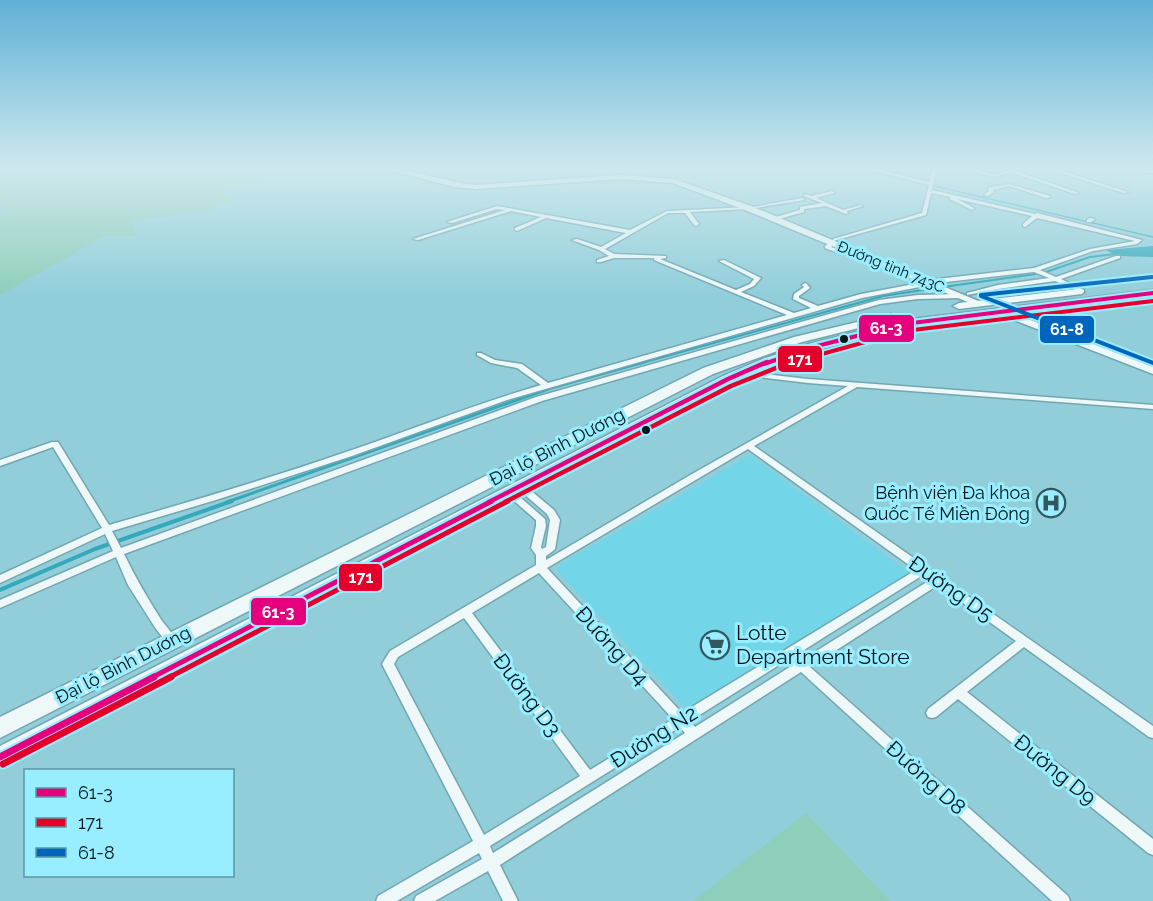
<svg xmlns="http://www.w3.org/2000/svg" width="1153" height="901" viewBox="0 0 1153 901" font-family="Raleway,sans-serif">
  <style>
    .built { fill: #73d5e8 }
    .green { fill: #8fceba }
    .water { fill: #33a9bb }
    .lines { fill: none; stroke-linecap: round; stroke-linejoin: round }
    .stream-far3 { stroke: #33a9bb; stroke-width: 1.5 }
    .stream-far2 { stroke: #33a9bb; stroke-width: 2 }
    .stream-far1 { stroke: #33a9bb; stroke-width: 3 }
    .stream { stroke: #33a9bb; stroke-width: 4 }
    .street-casing { stroke: #73a6b0; stroke-width: 3 }
    .secondary-casing { stroke: #73a6b0; stroke-width: 3 }
    .highway-casing { stroke: #73a6b0; stroke-width: 3 }
    .street { fill: #eef8f9; fill-rule: evenodd }
    .secondary { fill: #eef8f9; fill-rule: evenodd }
    .highway { fill: #eef8f9; fill-rule: evenodd }
    .bus-1-far3-casing { stroke: #98edff; stroke-width: 8 }
    .bus-1-far2-casing { stroke: #98edff; stroke-width: 9 }
    .bus-1-far1-casing { stroke: #98edff; stroke-width: 10 }
    .bus-1-casing { stroke: #98edff; stroke-width: 11 }
    .bus-2-far3-casing { stroke: #98edff; stroke-width: 8 }
    .bus-2-far2-casing { stroke: #98edff; stroke-width: 9 }
    .bus-2-far1-casing { stroke: #98edff; stroke-width: 10 }
    .bus-2-casing { stroke: #98edff; stroke-width: 11 }
    .bus-3-casing { stroke: #98edff; stroke-width: 8 }
    .bus-1-far3 { stroke: #e5007d; stroke-width: 4 }
    .bus-1-far2 { stroke: #e5007d; stroke-width: 4.5 }
    .bus-1-far1 { stroke: #e5007d; stroke-width: 5 }
    .bus-1 { stroke: #e5007d; stroke-width: 7 }
    .bus-2-far3 { stroke: #e4002b; stroke-width: 4 }
    .bus-2-far2 { stroke: #e4002b; stroke-width: 4.5 }
    .bus-2-far1 { stroke: #e4002b; stroke-width: 5 }
    .bus-2 { stroke: #e4002b; stroke-width: 7 }
    .bus-3 { stroke: #0065bd; stroke-width: 4 }
    .bus-dot { fill: #01171c; stroke: #98edff; stroke-width: 2 }
    .labels { text-anchor: middle; stroke-width: 6; stroke-linejoin: round; paint-order: stroke }
    .far-street-label { font-size: 15px; fill: #01171c; stroke: #98edff }
    .street-label { font-size: 18px; fill: #01171c; stroke: #98edff }
    .poi-label { font-size: 18px; fill: #01171c; stroke: #98edff; text-anchor: end }
    .near-street-label { font-size: 21px; fill: #01171c; stroke: #98edff }
    .near-poi-label { font-size: 21px; fill: #01171c; stroke: #98edff; text-anchor: start }
    .line-badge { stroke: #98edff; stroke-width: 2 }
    .badge-label { font-size: 16px; text-anchor: middle; font-weight: bold; fill: #fff }
  </style>
  <rect width="100%" height="100%" fill="#91ceda"/>
  <!-- built -->
  <path class="built" d="M 750,455 L 914,576 L 691,714 L 557,571 L 560,564 Z"/>
  <!-- green -->
  <path class="green" d="M 0,168 L 237,168 L 264,181 L 220,191 L 236,203 L 211,206 L 213,210 L 131,221 L 137,236 L 106,235 L 0,295 L 0,213 L 11,209 L 0,204 Z
    M 806,813 L 890,901 L 693,901 Z"/>
  <!-- water -->
  <path class="water" d="M 1153,246 L 1153,257 L 1118,256 L 1106,250 Z"/>
  <g class="lines">
    <!-- stream-far3 -->
    <path class="stream-far3" d="M 857,168 L 1153,237
      M 1107,255 L 1115,254"/>
    <!-- stream-far2 -->
    <path class="stream-far2" d="M 943,287 L 1043,273 L 1090,257 L 1115,254
      M 638,364 L 883,296 L 936,288"/>
    <!-- stream-far1 -->
    <path class="stream-far1" d="M 227,502 L 551,388 L 644,362"/>
    <!-- stream -->
    <path class="stream" d="M 0,590 L 95,549 L 232,501"/>
    <!-- street casing -->
    <g class="street-casing">
      <path id="street" d="M 862,168 L 872,168 L 929,182 L 933,168 L 937,168 L 932,190 L 1035,214 L 1037,213 L 1142,240 L 1137,244 L 1093,251 L 1040,270 L 1056,277 L 1116,256 L 1120,256 L 1120,258 L 1061,279 L 1084,290 L 1084,292 L 1080,292 L 1055,281 L 998,289 L 967,295 L 967,293 L 998,285 L 1049,278 L 1034,272 L 937,283 L 934,281 L 937,279 L 1034,268 L 1090,249 L 1135,241 L 1037,218 L 1025,227 L 1023,226 L 1023,224 L 1032,216 L 957,199 L 974,208 L 974,209 L 972,210 L 950,199 L 950,197 L 931,193 L 926,215 L 833,241 L 833,239 L 922,213 L 929,185 Z
        M 956,168 L 967,168 L 996,175 L 1010,169 L 1079,193 L 1075,194 L 1010,172 L 996,177 Z
        M 1045,168 L 1053,168 L 1128,192 L 1124,193 Z
        M 1076,168 L 1082,168 L 1076,171 L 1074,170 Z
        M 1143,170 L 1153,171 L 1153,173 L 1143,172 Z
        M 1009,184 L 1050,196 L 1050,197 L 1046,198 L 1009,186 L 993,190 L 994,192 L 988,196 L 984,195 L 989,191 L 988,188 Z
        M 832,191 L 834,192 L 834,193 L 816,198 L 843,210 L 861,205 L 863,206 L 847,211 L 848,213 L 846,214 L 826,206 L 804,209 L 804,212 L 779,219 L 776,217 L 800,210 L 800,207 L 822,203 L 804,196 L 804,194 L 812,196 Z
        M 802,198 L 804,199 L 804,200 L 755,208 L 753,207 Z
        M 497,206 L 630,230 L 667,211 L 750,207 L 750,208 L 748,209 L 690,212 L 699,224 L 696,226 L 694,225 L 685,213 L 668,213 L 605,249 L 614,254 L 666,256 L 666,258 L 660,259 L 736,290 L 750,284 L 754,279 L 719,261 L 724,260 L 761,278 L 754,286 L 741,292 L 794,313 L 811,308 L 793,299 L 794,294 L 804,287 L 802,285 L 805,283 L 807,284 L 810,288 L 799,296 L 799,298 L 818,306 L 861,294 L 930,281 L 933,283 L 930,285 L 862,298 L 507,400 L 352,456 L 216,500 L 112,531 L 121,548 L 536,397 L 879,300 L 918,295 L 961,294 L 964,296 L 961,298 L 918,299 L 880,304 L 542,401 L 124,554 C 135,577 148,599 162,621 C 167,627 172,633 176,640 L 175,643 L 171,644 L 167,643 L 156,629 L 128,585 L 116,557 L 0,608 L 0,600 L 113,551 L 105,534 L 0,583 L 0,575 L 102,528 L 53,447 L 0,466 L 0,460 L 52,442 L 58,442 L 109,525 C 189,502 268,479 346,452 C 411,430 475,404 541,385 L 517,368 L 491,363 L 477,355 L 477,353 L 481,353 L 495,360 L 522,364 L 548,383 L 787,315 L 654,260 L 654,258 L 614,258 L 601,262 L 597,262 L 597,260 L 609,256 L 599,250 L 572,240 L 577,239 L 601,247 L 626,233 L 546,218 L 517,231 L 515,230 L 515,228 L 541,217 L 511,211 L 418,240 L 413,239 L 505,210 L 497,209 L 452,223 L 447,222 Z
        M 1090,218 L 1095,219 L 1091,222 L 1087,222 L 1087,220 Z
        M 831,242 L 836,243 L 831,247 L 845,252 L 845,254 L 841,254 L 825,248 L 825,246 Z
        M 738,371 L 808,379 L 1153,405 L 1153,409 L 857,387 L 754,446 L 1153,726 L 1153,738 L 1149,737 L 1024,647 L 967,692 L 1153,839 L 1153,855 L 1148,853 L 958,699 L 936,717 L 932,718 L 928,717 L 926,713 L 928,709 L 1016,641 L 938,585 L 810,667 L 1068,896 L 1070,901 L 1052,901 L 801,672 L 500,865 L 518,901 L 503,901 L 488,871 L 435,901 L 414,901 L 416,896 L 482,859 L 479,853 L 397,901 L 376,901 L 378,896 L 473,841 L 382,664 L 390,651 L 536,565 L 536,555 L 531,548 L 536,526 L 536,520 L 506,494 L 505,492 L 506,490 L 512,490 L 545,519 L 546,526 L 541,547 L 542,549 L 546,547 L 550,520 L 547,514 L 517,488 L 516,486 L 517,484 L 523,484 L 554,510 L 560,520 L 555,549 L 553,551 L 546,556 L 546,560 L 692,474 L 848,386 L 808,383 L 741,375 L 738,375 L 737,373 ZM 748,449 L 916,570 L 682,713 L 547,568 ZM 539,573 L 673,719 L 590,770 L 472,613 ZM 923,575 L 930,580 L 802,660 L 796,655 ZM 464,618 L 580,776 L 484,835 L 394,664 L 398,657 ZM 787,660 L 793,665 L 695,727 L 690,721 ZM 680,727 L 685,733 L 493,853 L 490,846 Z"/>
    </g>
    <!-- secondary casing -->
    <g class="secondary-casing">
      <path id="secondary" d="M 380,168 C 412,168 444,182 476,185 L 620,175 L 674,179 L 751,206 L 983,303 L 978,306 L 975,305 L 745,210 L 673,183 L 620,179 L 476,189 L 455,187 Z
        M 999,308 L 1153,367 L 1153,374 L 996,313 L 994,311 Z"/>
    </g>
    <!-- highway casing -->
    <g class="highway-casing">
      <path id="highway" d="M 1078,289 L 1084,292 L 1082,294 L 959,309 L 953,306 L 959,303 Z
        M 1153,290 L 1153,296 L 904,328 L 817,350 L 773,365 L 733,382 L 567,467 L 0,767 L 0,746 L 723,376 L 763,359 L 809,344 L 904,320 Z
        M 891,314 L 897,317 L 895,319 L 802,342 L 713,374 L 0,738 L 0,717 L 703,368 L 794,337 Z"/>
    </g>
    <!-- street -->
    <use href="#street" class="street"/>
    <!-- secondary -->
    <use href="#secondary" class="secondary"/>
    <!-- highway -->
    <use href="#highway" class="highway"/>
    <!-- bus-1-far3 casing -->
    <g class="bus-1-far3-casing">
      <path id="bus-1-far3" d="M 764,364 L 813,347 L 904,324 L 1153,293"/>
    </g>
    <!-- bus-1-far2 casing -->
    <g class="bus-1-far2-casing">
      <path id="bus-1-far2" d="M 489,502 L 728,379 L 767,362"/>
    </g>
    <!-- bus-1-far1 casing -->
    <g class="bus-1-far1-casing">
      <path id="bus-1-far1" d="M 151,678 L 492,501"/>
    </g>
    <!-- bus-1 casing -->
    <g class="bus-1-casing">
      <path id="bus-1" d="M 0,757 L 154,677"/>
    </g>
    <!-- bus-2-far3 casing -->
    <g class="bus-2-far3-casing">
      <path id="bus-2-far3" d="M 786,364 L 905,331 L 1153,301"/>
    </g>
    <!-- bus-2-far2 casing -->
    <g class="bus-2-far2-casing">
      <path id="bus-2-far2" d="M 505,502 L 731,386 L 791,362"/>
    </g>
    <!-- bus-2-far1 casing -->
    <g class="bus-2-far1-casing">
      <path id="bus-2-far1" d="M 168,678 L 508,501"/>
    </g>
    <!-- bus-2 casing -->
    <g class="bus-2-casing">
      <path id="bus-2" d="M 3,764 L 171,677"/>
    </g>
    <!-- bus-3 casing -->
    <g class="bus-3-casing">
      <path id="bus-3" d="M 981,295 L 1152,277
        M 981,296 L 1153,363"/>
    </g>
    <!-- bus-1-far3 -->
    <use href="#bus-1-far3" class="bus-1-far3"/>
    <!-- bus-1-far2 -->
    <use href="#bus-1-far2" class="bus-1-far2"/>
    <!-- bus-1-far1 -->
    <use href="#bus-1-far1" class="bus-1-far1"/>
    <!-- bus-1 -->
    <use href="#bus-1" class="bus-1"/>
    <!-- bus-2-far3 -->
    <use href="#bus-2-far3" class="bus-2-far3"/>
    <!-- bus-2-far2 -->
    <use href="#bus-2-far2" class="bus-2-far2"/>
    <!-- bus-2-far1 -->
    <use href="#bus-2-far1" class="bus-2-far1"/>
    <!-- bus-2 -->
    <use href="#bus-2" class="bus-2"/>
    <!-- bus-3 -->
    <use href="#bus-3" class="bus-3"/>
  </g>
  <!-- sky -->
  <linearGradient id="sky" x2="0" y2="1"><stop stop-color="#5fb0d6"/><stop offset="0.57" stop-color="#cee9ee"/><stop offset="1" stop-color="#cee9ee" stop-opacity="0"/></linearGradient>
  <rect width="1153" height="295" fill="url(#sky)"/>
  <!-- icons -->
  <defs>
    <g id="hospital-ring" transform="scale(1.5)"><circle r="9.5" fill="#98edff" stroke="#33575e" stroke-width="1.5"/><path d="M-5-5h3v3.5h4V-5h3V5h-3V1.5h-4V5h-3Z" fill="#33575e"/></g>
    <g id="supermarket-ring" transform="scale(1.5)"><circle r="9.5" fill="#98edff" stroke="#33575e" stroke-width="1.5"/><path d="M-6-5.5h2.5l.6 2H6L4.5 2H-2.5L-4.4-4H-6ZM-1.5 3.2a1.3 1.3 0 1 0 .1 0ZM3 3.2a1.3 1.3 0 1 0 .1 0Z" fill="#33575e"/></g>
  </defs>
  <g fill-rule="evenodd">
    <use href="#hospital-ring" x="1051" y="503"/>
    <use href="#supermarket-ring" x="715" y="645"/>
  </g>
  <!-- markers -->
  <g class="bus-dot">
    <circle cx="844" cy="339" r="5"/>
    <circle cx="646" cy="430" r="5"/>
  </g>
  <g class="labels">
    <!-- far-street labels -->
    <g class="far-street-label">
      <text transform="translate(891 267) rotate(22)" y="5">Đường tỉnh 743C</text>
    </g>
    <!-- street labels -->
    <g class="street-label">
      <text transform="translate(557 447) rotate(-27)" y="6">Đại lộ Bình Dương</text>
      <text transform="translate(123 665) rotate(-27)" y="6">Đại lộ Bình Dương</text>
    </g>
    <!-- poi labels -->
    <g class="poi-label">
      <text x="1030" y="499">Bệnh viện Đa khoa<tspan x="1030" dy="21">Quốc Tế Miền Đông</tspan></text>
    </g>
    <!-- near-street labels -->
    <g class="near-street-label">
      <text transform="translate(951 589) rotate(35)" y="7">Đường D5</text>
      <text transform="translate(612 646) rotate(48)" y="7">Đường D4</text>
      <text transform="translate(527 695) rotate(53)" y="7">Đường D3</text>
      <text transform="translate(654 737) rotate(-32)" y="7">Đường N2</text>
      <text transform="translate(1055 770) rotate(39)" y="7">Đường D9</text>
      <text transform="translate(926 778) rotate(42)" y="7">Đường D8</text>
    </g>
    <!-- near-poi labels -->
    <g class="near-poi-label">
      <text x="736" y="640">Lotte<tspan x="736" dy="24">Department Store</tspan></text>
    </g>
  </g>
  <g class="line-badge">
    <rect x="858" y="314" width="57" height="29" rx="6" fill="#e5007d"/>
    <rect x="1039" y="315" width="56" height="29" rx="6" fill="#0065bd"/>
    <rect x="777" y="345" width="46" height="28" rx="6" fill="#e4002b"/>
    <rect x="338" y="563" width="45" height="29" rx="6" fill="#e4002b"/>
    <rect x="250" y="597" width="57" height="29" rx="6" fill="#e5007d"/>
  </g>
  <g class="badge-label">
    <text x="886" y="334">61-3</text>
    <text x="1067" y="335">61-8</text>
    <text x="800" y="365">171</text>
    <text x="361" y="583">171</text>
    <text x="278" y="618">61-3</text>
  </g>
  <!-- legend -->
  <rect x="24" y="769" width="210" height="108" fill="#98edff" stroke="#5c97a4" stroke-width="1.5"/>
  <rect x="36" y="788" width="30" height="9" fill="#e5007d" stroke="#5c97a4" stroke-width="1.5"/>
  <text x="78" y="799" font-size="18" fill="#01171c">61-3</text>
  <rect x="36" y="818" width="30" height="9" fill="#e4002b" stroke="#5c97a4" stroke-width="1.5"/>
  <text x="78" y="829" font-size="18" fill="#01171c">171</text>
  <rect x="36" y="848" width="30" height="9" fill="#0065bd" stroke="#5c97a4" stroke-width="1.5"/>
  <text x="78" y="859" font-size="18" fill="#01171c">61-8</text>
</svg>
